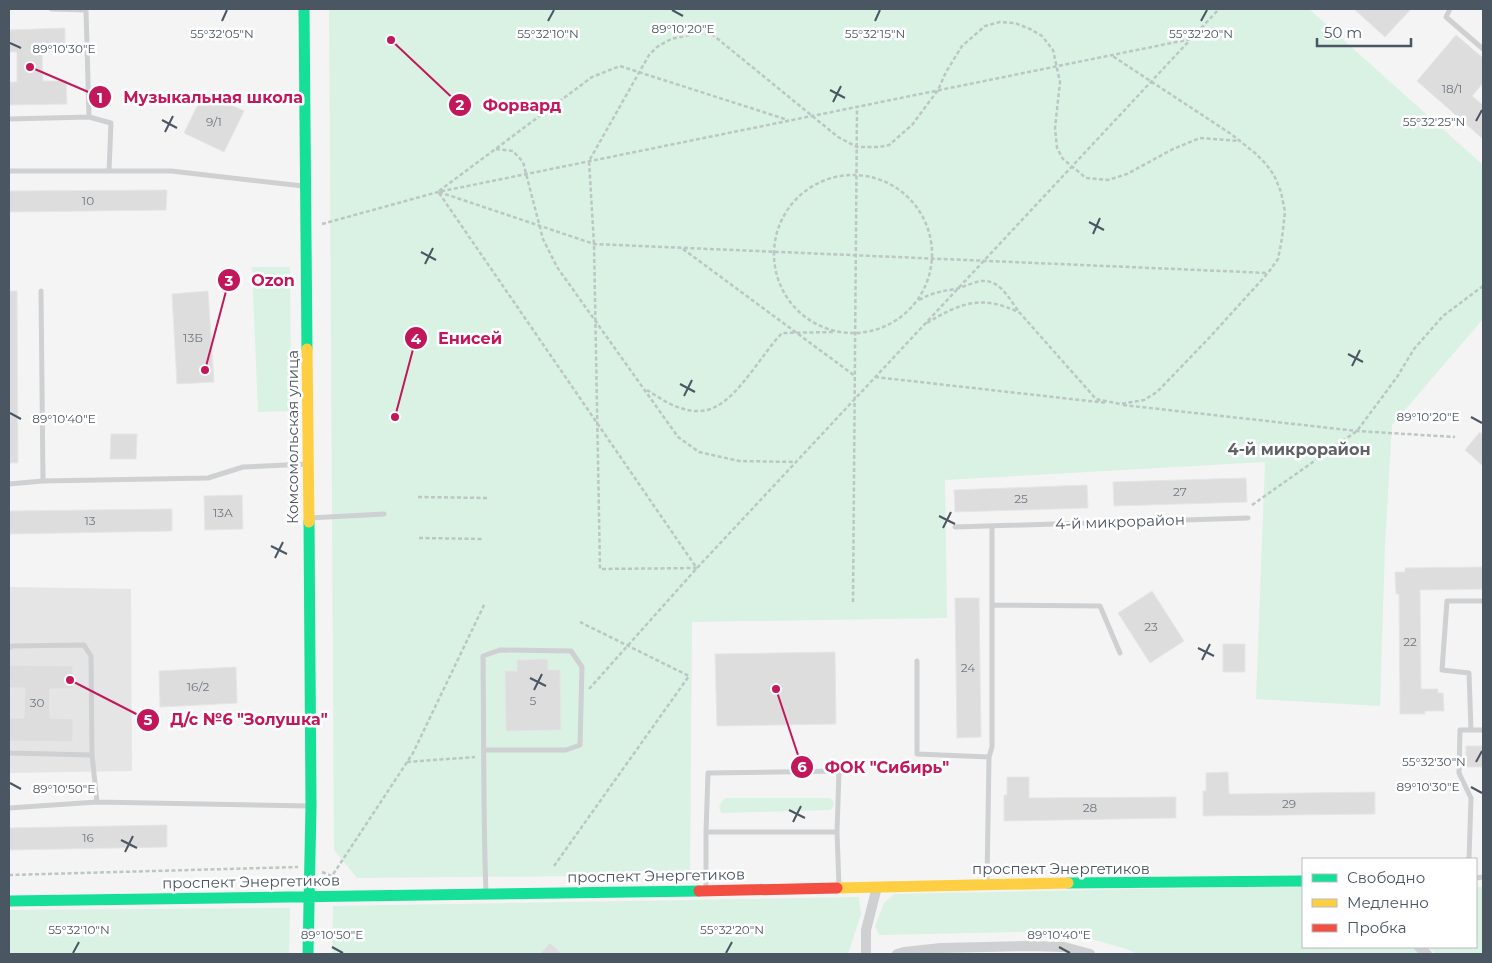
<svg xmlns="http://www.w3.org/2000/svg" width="1492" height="963" viewBox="0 0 1492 963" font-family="Montserrat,sans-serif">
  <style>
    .education { fill: #e6e5e6 }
    .green { fill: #d9f2e3 }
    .building { fill: #ddddde; stroke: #e5e6e7 }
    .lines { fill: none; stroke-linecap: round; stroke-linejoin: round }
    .path { stroke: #bcc7c4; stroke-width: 2.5; stroke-dasharray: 4 2.5; stroke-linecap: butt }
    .lane { stroke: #ced0d2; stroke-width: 5 }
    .street { stroke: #ced0d2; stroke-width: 10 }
    .fast { stroke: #16e098; stroke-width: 11 }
    .slow { stroke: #ffcf43; stroke-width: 11 }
    .jam { stroke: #f24e42; stroke-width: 11 }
    .ticks { fill: none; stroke: #4a5661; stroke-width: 2 }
    .labels { text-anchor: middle; stroke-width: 5; stroke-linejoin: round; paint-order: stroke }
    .number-label { font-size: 12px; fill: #707881 }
    .street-label { font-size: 15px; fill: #4a5661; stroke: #fff }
    .neighbourhood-label { font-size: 16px; font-weight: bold; fill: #5f6368; stroke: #fff }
    .ticks-label { font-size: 12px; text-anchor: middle; fill: #4a5661; stroke: #fff; stroke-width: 5; stroke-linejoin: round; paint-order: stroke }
    .leader { fill: none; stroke: #c2185b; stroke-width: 2 }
    .callout-dot { fill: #c2185b; stroke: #fff; stroke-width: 2 }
    .mark-label { font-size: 15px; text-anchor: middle; font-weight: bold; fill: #fff }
    .callout-label { font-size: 16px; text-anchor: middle; font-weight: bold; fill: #c2185b; stroke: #fff; stroke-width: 5; stroke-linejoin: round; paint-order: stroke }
  </style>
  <rect width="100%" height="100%" fill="#f4f4f4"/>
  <!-- education -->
  <path class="education" d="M 9,587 L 131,589 L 132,771 L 9,773 Z"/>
  <!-- green -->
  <path class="green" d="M 329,9 L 1309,9 L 1483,165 L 1483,319 L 1392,425 L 1385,545 L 1380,706 L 1256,699 L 1265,462 L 945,480 L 947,618 L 692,622 L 690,875 L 357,878 L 334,850 Z
    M 252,267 L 290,267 L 291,411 L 258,412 Z
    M 726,798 L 830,798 L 834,802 L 833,807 L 830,810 L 722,813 L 719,808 L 722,801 Z
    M 1303,886 L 1303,947 L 1413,947 L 1421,954 L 1138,954 L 1126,949 L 1064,931 L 879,935 L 875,926 L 884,903 L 894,894 Z
    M 1476,887 L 1483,887 L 1483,954 L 1436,954 L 1428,947 L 1476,947 Z
    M 859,897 L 861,914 L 848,954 L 332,954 L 333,906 Z
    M 290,908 L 289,954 L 9,954 L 9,910 Z"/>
  <!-- building -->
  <path class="building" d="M 1354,9 L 1411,9 L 1385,37 Z
    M 65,28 L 65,51 L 42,52 L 43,81 L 66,81 L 67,104 L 9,105 L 9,82 L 17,82 L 17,52 L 9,52 L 9,30 Z
    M 1456,35 L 1483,58 L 1483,83 L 1472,96 L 1483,105 L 1483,139 L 1417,81 Z
    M 204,92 L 244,111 L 224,152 L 184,133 Z
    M 167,190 L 166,210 L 9,212 L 9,191 Z
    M 9,291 L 17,291 L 18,463 L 9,463 Z
    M 208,291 L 214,382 L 177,384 L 172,294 Z
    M 1480,432 L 1483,436 L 1483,466 L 1465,450 Z
    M 111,434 L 137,434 L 136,459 L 110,459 Z
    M 1246,478 L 1247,502 L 1114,506 L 1113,482 Z
    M 1087,485 L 1088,508 L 955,512 L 954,490 Z
    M 242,495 L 243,529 L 205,530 L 204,496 Z
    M 172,509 L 172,531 L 9,534 L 9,511 Z
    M 1483,567 L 1483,589 L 1420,590 L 1421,689 L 1438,689 L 1438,693 L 1443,693 L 1444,711 L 1425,711 L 1425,714 L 1400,714 L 1399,594 L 1396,594 L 1395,572 L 1405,572 L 1405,568 Z
    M 1152,591 L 1184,641 L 1150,663 L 1118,613 Z
    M 955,598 L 979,598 L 981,737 L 957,738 Z
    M 1223,644 L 1245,644 L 1245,672 L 1223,672 Z
    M 835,652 L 836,724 L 717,726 L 715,654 Z
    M 548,659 L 548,670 L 560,670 L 561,730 L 506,731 L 505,671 L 517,671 L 517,660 Z
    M 9,665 L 73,666 L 73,689 L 50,689 L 50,718 L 73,719 L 73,742 L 9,741 L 9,718 L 24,718 L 25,688 L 9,688 Z
    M 236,667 L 237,703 L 160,707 L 159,671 Z
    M 1466,746 L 1483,746 L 1483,767 L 1466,767 Z
    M 1228,772 L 1229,794 L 1375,792 L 1375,814 L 1203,816 L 1203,791 L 1206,791 L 1206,773 Z
    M 1007,777 L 1029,777 L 1029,798 L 1176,797 L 1176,818 L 1004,821 L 1004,795 L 1007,795 Z
    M 167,825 L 167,847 L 9,850 L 9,828 Z
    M 550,943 L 562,954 L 540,954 Z"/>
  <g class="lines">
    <!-- path -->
    <path class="path" d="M 496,149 L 513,151 L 523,162 L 543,239 L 557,267 L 678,437 L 699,452 L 739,461 L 796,462
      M774 254a79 79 0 1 1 158 0a79 79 0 1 1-158 0Z
      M 439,191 L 592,77 L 620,66 L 788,120
      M 439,192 L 594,244 L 1268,273
      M 439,193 L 696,567
      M 322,224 L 438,192 L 1191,39 L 1219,9
      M 683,249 L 855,376
      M 919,300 C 931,293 942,291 956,289 C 965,287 976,280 986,281 C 1001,282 1011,301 1019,312
      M 927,323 C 960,303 982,294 1020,313 L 1096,399 L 1120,404 L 1144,400 L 1157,392 L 1209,338 L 1268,273 L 1278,259 L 1282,238 L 1285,212 L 1281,192 L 1274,175 L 1266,164 L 1255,153 L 1231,134 L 1111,55
      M 875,377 L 1107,403
      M 647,390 C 658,397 671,406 684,409 C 694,412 706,412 715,407 C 740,395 762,354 782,333 L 834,332
      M 1123,405 L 1357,431 L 1455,437
      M 418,497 L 489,498
      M 1252,505 L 1357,431 L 1397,377 L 1414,349 L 1443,316 L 1483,286
      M 419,538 L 483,539
      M 697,568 L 600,569 L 594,244 L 589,161 L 649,55 L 657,47 L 671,39 L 699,33 L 713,35 L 838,137 L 857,147 L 879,147 L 889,145 L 912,125 L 938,90 L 946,72 L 962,46 L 985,26 L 1000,22 L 1015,23 L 1030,29 L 1042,36 L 1053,50 L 1060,82 L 1055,128 L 1057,148 L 1063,159 L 1086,178 L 1108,180 L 1127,174 L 1173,149 L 1200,138 L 1239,141
      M 853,602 L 857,107
      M 589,689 L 697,568 L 1190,40
      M 407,762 L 475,757
      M 554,866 L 689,676 L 580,622
      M 322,872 L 332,876 L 413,753 L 485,603
      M 9,875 L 298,867"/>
    <!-- lane -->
    <path class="lane" d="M 51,9 L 86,10 L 89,117
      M 1450,9 L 1446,17 L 1483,49
      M 9,119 L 89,117 L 111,123 L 109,171
      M 9,171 L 171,171 L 303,186
      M 41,291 L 43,481
      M 9,484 L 43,481 L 208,478 L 243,467 L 307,464
      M 309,518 L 384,514
      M 955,527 L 1248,518
      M 992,605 L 1100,606 L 1120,653
      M 9,648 L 12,646 L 84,645 L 91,656 L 92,755 L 97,802
      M 917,661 L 917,754 L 989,757
      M 1471,730 L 1469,673 L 1442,670 L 1447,601 L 1483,601
      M 484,750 L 566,750 L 580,745 L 582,667 L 571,651 L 500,650 L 483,656 C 484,735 483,814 486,893
      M 9,752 L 10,753 L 92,755
      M 9,808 L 97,802 L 310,806
      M 706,832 L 708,773 L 839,771 L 837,832
      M 1469,859 L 1471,798 L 1459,773 L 1460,730 L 1483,730
      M 1476,878 L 1483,877
      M 987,882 L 989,757 L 992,747 L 992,526
      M 706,890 L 706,832 L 837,832 L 839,886"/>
    <!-- street -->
    <path class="street" d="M 1419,947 L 1427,954
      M 866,954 L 866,930 L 877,887
      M 897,954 L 904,952 L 941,948 L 1029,946 L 1064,947 L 1090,954"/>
    <!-- fast -->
    <path class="fast" d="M 304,9 L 307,349
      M 1068,883 L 1303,881
      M 9,901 L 699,891
      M 308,954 L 311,806 L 309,522"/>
    <!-- slow -->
    <path class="slow" d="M 307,349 L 309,522
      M 837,888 L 1068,883"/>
    <!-- jam -->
    <path class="jam" d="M 699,891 L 837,888"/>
  </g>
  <!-- ticks -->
  <path class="ticks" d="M 672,10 L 683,16M 222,21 L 227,10M 548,21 L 554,10M 875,21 L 880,10M 1201,21 L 1207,10M 10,43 L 21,48M 830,90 L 845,98M 833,102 L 841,86M 162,120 L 177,128M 1476,121 L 1482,110M 165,132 L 173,116M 1089,222 L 1104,230M 1093,234 L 1100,218M 421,252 L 436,260M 425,264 L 433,248M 1348,354 L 1363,362M 1352,366 L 1360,350M 680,384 L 695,392M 684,396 L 692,380M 10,413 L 21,419M 1471,417 L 1482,423M 939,516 L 955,524M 943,528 L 951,512M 271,546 L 287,554M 275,558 L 283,542M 1198,648 L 1214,656M 1202,660 L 1210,644M 530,678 L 546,686M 534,690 L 542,674M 1476,762 L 1482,751M 10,783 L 21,789M 1471,787 L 1482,793M 789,810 L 805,818M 793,822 L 801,806M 121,840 L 137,848M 125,852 L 133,836M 332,947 L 343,953M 1059,947 L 1070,953M 73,953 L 79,942M 726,953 L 732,942"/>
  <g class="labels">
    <!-- number labels -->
    <g class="number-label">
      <text x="1452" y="93">18/1</text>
      <text x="214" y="126">9/1</text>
      <text x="88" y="205">10</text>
      <text x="193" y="342">13Б</text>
      <text x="1180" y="496">27</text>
      <text x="1021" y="503">25</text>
      <text x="223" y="517">13А</text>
      <text x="90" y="525">13</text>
      <text x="1151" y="631">23</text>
      <text x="1410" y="646">22</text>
      <text x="968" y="672">24</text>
      <text x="198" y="691">16/2</text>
      <text x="533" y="705">5</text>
      <text x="37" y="707">30</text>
      <text x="1289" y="808">29</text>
      <text x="1090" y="812">28</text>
      <text x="88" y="842">16</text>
    </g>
    <!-- street labels -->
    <g class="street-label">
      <text transform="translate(293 437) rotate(-90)" y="5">Комсомольская улица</text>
      <text transform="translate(1120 522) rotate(-2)" y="5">4-й микрорайон</text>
      <text x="1061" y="874">проспект Энергетиков</text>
      <text transform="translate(656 876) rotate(-1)" y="5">проспект Энергетиков</text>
      <text transform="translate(251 882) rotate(-1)" y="5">проспект Энергетиков</text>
    </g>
    <!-- neighbourhood labels -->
    <g class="neighbourhood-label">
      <text x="1299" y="455">4-й микрорайон</text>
    </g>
  </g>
  <g class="ticks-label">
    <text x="683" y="33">89°10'20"E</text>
    <text x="222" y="38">55°32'05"N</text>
    <text x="548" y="38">55°32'10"N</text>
    <text x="875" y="38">55°32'15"N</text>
    <text x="1201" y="38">55°32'20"N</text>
    <text x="64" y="53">89°10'30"E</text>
    <text x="1434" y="126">55°32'25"N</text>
    <text x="1428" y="421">89°10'20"E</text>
    <text x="64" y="423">89°10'40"E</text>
    <text x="1434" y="766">55°32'30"N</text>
    <text x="1428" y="791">89°10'30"E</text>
    <text x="64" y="793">89°10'50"E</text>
    <text x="79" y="934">55°32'10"N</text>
    <text x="732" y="934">55°32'20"N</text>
    <text x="332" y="939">89°10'50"E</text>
    <text x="1059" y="939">89°10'40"E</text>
  </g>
  <!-- callouts -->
  <path class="leader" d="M30 67L100 97M391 40L460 105M205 370L229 280M395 417L416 338M70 680L148 720M776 689L802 767"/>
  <g class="callout-dot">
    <circle cx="30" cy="67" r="5"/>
    <circle cx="391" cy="40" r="5"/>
    <circle cx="205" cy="370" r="5"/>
    <circle cx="395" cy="417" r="5"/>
    <circle cx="70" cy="680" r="5"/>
    <circle cx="776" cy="689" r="5"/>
    <circle cx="100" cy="97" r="12"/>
    <circle cx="460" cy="105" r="12"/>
    <circle cx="229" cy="280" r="12"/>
    <circle cx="416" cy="338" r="12"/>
    <circle cx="148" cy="720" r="12"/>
    <circle cx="802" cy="767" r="12"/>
  </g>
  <g class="mark-label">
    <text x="100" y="103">1</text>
    <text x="460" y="110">2</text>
    <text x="229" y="286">3</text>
    <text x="416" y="344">4</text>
    <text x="148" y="725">5</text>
    <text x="802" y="772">6</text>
  </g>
  <g class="callout-label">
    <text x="213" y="103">Музыкальная школа</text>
    <text x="522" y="111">Форвард</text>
    <text x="273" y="286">Ozon</text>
    <text x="470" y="344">Енисей</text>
    <text x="249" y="725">Д/с №6 "Золушка"</text>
    <text x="887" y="773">ФОК "Сибирь"</text>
  </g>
  <!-- border -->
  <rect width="1492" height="963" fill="none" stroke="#4a5661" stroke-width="20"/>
  <!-- legend -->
  <rect x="1302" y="858" width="175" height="90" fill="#ffffff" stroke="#b7bbc0"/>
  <rect x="1312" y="874" width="25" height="8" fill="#16e098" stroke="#b7bbc0"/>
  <text x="1347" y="883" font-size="15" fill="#4a5661">Свободно</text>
  <rect x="1312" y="899" width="25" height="8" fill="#ffcf43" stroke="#b7bbc0"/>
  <text x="1347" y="908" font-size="15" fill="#4a5661">Медленно</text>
  <rect x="1312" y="924" width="25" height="8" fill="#f24e42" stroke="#b7bbc0"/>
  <text x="1347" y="933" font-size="15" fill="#4a5661">Пробка</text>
  <!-- scale -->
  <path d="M1317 38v8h94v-8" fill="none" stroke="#4a5661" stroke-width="2.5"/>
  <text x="1324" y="38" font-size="15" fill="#4a5661" stroke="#ffffff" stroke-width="4" paint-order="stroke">50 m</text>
</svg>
